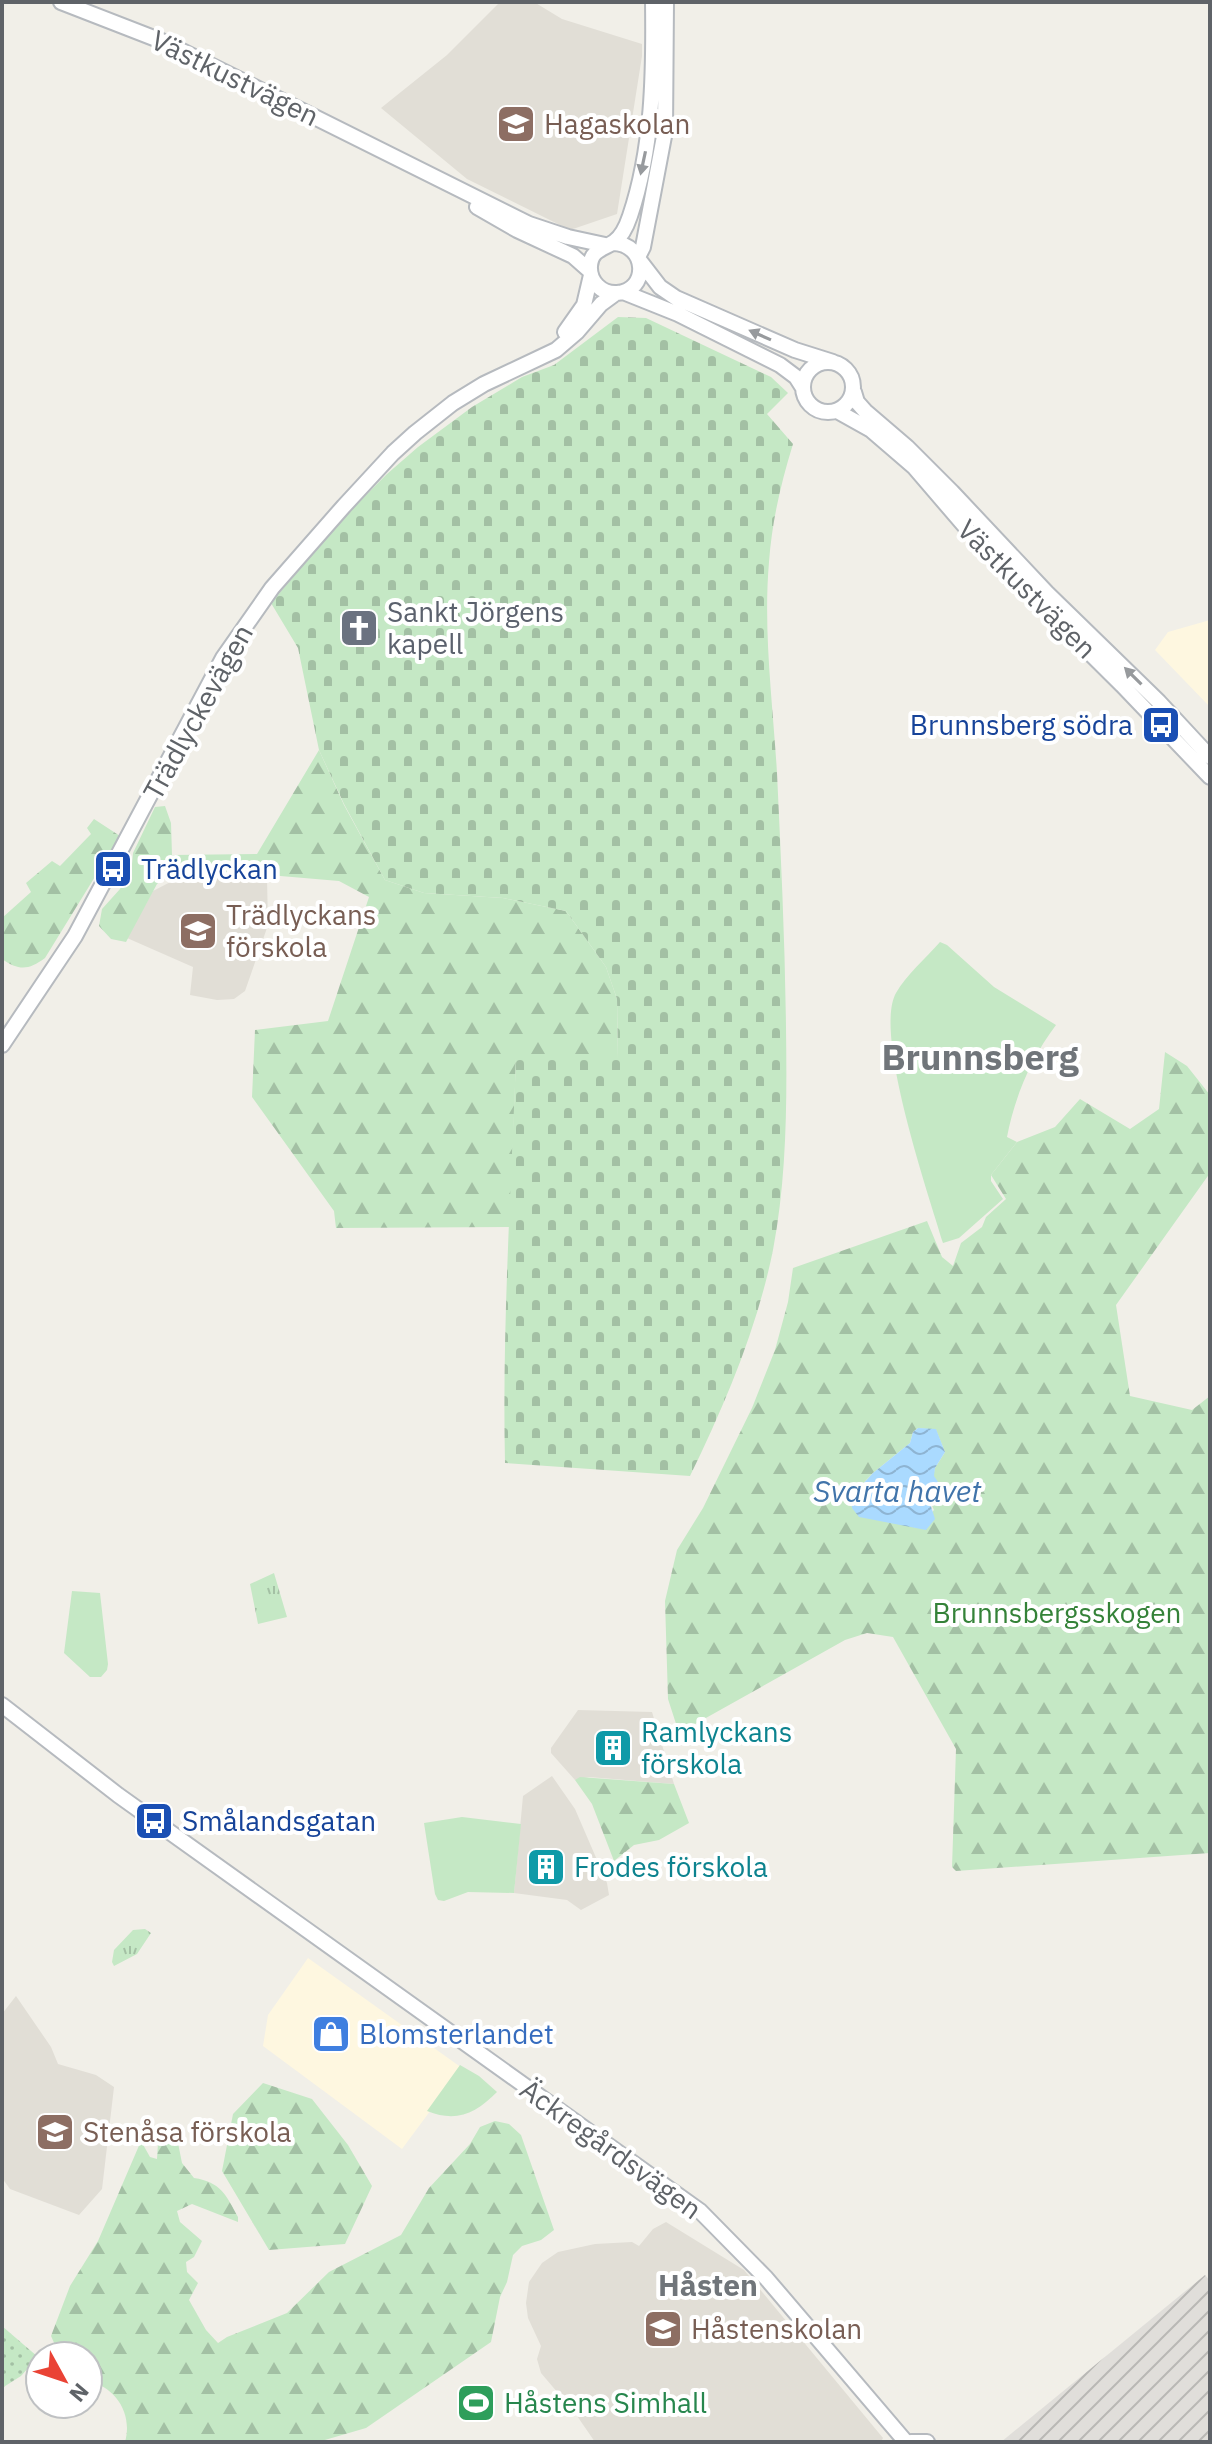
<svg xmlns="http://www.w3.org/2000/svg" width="1212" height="2444" viewBox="0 0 1212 2444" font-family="'IBM Plex Sans',sans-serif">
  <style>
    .commercial { fill: #fef7e0 }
    .industrial { fill: url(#industrial-furrows) }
    .education { fill: #e1ded6 }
    .grass { fill: #c5e8c5 }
    .forest { fill: url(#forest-firs); fill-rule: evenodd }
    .cemetery { fill: url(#cemetery-stones) }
    .park { fill: url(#park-tufts) }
    .garden { fill: url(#garden-dots) }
    .water { fill: url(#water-waves) }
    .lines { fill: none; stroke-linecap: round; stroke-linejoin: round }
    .secondary-casing { stroke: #b6babf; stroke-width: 18 }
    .secondary { stroke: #fff; stroke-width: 14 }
    .oneway { fill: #979a9d }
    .labels { text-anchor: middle; stroke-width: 8; stroke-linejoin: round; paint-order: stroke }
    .street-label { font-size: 28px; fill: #5f6368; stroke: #fff }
    .education-label { font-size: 28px; fill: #785e54; stroke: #fff; text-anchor: start }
    .worship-label { font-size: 28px; fill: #5b616d; stroke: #fff; text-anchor: start }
    .transit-label { font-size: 28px; fill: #164399; stroke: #fff; text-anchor: start }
    .park-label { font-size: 28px; fill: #348238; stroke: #fff }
    .culture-label { font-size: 28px; fill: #0d838f; stroke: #fff; text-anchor: start }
    .shop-label { font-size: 28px; fill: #366cbe; stroke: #fff; text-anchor: start }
    .leisure-label { font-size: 28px; fill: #27864d; stroke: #fff; text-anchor: start }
    .water-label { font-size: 30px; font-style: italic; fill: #4174aa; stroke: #fff }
    .neighbourhood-label { font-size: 30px; font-weight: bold; fill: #70757a; stroke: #fff }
    .district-label { font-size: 36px; font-weight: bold; fill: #70757a; stroke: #fff }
  </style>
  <defs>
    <pattern id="industrial-furrows" width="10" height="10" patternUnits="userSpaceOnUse" patternTransform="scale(2)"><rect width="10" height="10" fill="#e0deda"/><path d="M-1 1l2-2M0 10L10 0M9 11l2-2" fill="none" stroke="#b9b8b5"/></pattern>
    <pattern id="forest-firs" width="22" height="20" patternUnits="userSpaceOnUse" patternTransform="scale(2)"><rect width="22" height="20" fill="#c5e8c5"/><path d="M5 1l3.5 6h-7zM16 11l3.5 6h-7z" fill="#a3c0a4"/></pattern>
    <pattern id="cemetery-stones" width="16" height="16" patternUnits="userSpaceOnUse" patternTransform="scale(2)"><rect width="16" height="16" fill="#c5e8c5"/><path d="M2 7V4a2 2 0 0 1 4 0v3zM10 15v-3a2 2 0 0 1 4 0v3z" fill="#a3c0a4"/></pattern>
    <pattern id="park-tufts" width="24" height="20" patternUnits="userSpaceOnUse" patternTransform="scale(2)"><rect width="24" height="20" fill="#c5e8c5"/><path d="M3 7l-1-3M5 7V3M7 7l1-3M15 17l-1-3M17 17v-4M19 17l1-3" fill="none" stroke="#a3c0a4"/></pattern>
    <pattern id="garden-dots" width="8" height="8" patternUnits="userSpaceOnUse" patternTransform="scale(2)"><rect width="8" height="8" fill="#c5e8c5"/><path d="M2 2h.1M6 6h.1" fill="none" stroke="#a3c0a4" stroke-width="1.8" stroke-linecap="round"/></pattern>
    <pattern id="water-waves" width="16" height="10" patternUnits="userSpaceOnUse" patternTransform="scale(2)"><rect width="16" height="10" fill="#aadaff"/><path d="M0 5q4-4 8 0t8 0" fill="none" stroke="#8eb4d2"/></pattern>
  </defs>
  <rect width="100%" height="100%" fill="#f1efe8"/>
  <!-- commercial -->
  <path class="commercial" d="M 1210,620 L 1210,707 L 1155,650 L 1168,632 Z
    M 308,1958 L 462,2068 L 402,2149 L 263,2046 L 268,2015 Z"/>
  <!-- industrial -->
  <path class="industrial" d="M 1205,2275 L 1210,2281 L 1210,2442 L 1001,2442 Z"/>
  <!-- education -->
  <path class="education" d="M 500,2 L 534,2 L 562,19 L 642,44 L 642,56 L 617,214 L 570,230 L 467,179 L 381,108 L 447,55 Z
    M 184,875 L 267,878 L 268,925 L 245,991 L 234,999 L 217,1000 L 190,995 L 193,967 L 127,938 L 153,891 Z
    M 578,1710 L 652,1712 L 674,1784 L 589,1777 L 575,1780 L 551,1753 L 551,1748 Z
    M 552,1776 L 575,1809 L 607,1883 L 609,1895 L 581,1910 L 567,1900 L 514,1893 L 523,1796 Z
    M 16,1996 L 51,2047 L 58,2064 L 96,2075 L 114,2087 L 102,2189 L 79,2215 L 10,2189 L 2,2178 L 2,2014 Z
    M 666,2222 L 744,2270 L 883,2438 L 881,2442 L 595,2442 L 575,2413 L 541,2373 L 537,2359 L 541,2346 L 528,2318 L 526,2303 L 529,2282 L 542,2263 L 558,2252 L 595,2244 L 632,2242 L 639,2246 L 653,2229 Z"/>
  <!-- grass -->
  <path class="grass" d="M 940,942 L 947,945 L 994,987 L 1056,1025 C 1031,1058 1015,1096 1007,1137 L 1017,1142 L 991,1175 L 991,1181 L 1003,1199 L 959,1238 L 943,1243 C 929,1195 873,1034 896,993 C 906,975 926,958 940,942 Z
    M 72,1591 L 100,1593 L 108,1664 L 107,1670 L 101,1677 L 90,1677 L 64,1653 Z
    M 462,1817 L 521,1824 L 514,1893 L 468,1892 L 444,1901 L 438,1900 L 435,1894 L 424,1823 Z
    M 460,2065 L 479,2076 L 497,2092 C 476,2113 457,2123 427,2111 Z"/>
  <!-- forest -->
  <path class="forest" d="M 319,750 L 344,805 L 385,880 L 424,893 L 503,898 L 566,911 L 606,967 L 617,999 L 618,1058 L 516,1059 L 510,1227 L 336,1228 L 334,1211 L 252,1097 L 255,1030 L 328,1021 L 369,897 L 339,881 L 175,867 L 157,884 L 126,942 L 111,939 L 99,926 L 102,909 L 120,889 L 132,864 L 133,853 L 155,807 L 165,806 L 171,823 L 172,855 L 257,854 Z
    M 94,819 L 120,836 L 45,958 C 29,970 19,971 2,959 L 2,918 L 31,892 L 26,883 L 52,861 L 60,866 L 91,834 L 87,828 Z
    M 1165,1052 L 1187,1066 L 1210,1095 L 1210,1173 L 1116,1305 L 1130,1396 L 1192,1410 L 1210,1396 L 1210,1853 L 956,1871 L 952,1867 L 956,1749 L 893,1637 L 867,1633 L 845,1640 L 679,1733 L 668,1699 L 665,1601 L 677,1550 L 703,1508 L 752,1408 L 775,1350 L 788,1302 L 793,1268 L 927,1221 L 942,1257 L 953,1266 L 961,1243 L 982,1227 L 986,1217 L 1006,1199 L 991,1175 L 1017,1142 L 1055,1127 L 1080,1099 L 1130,1129 L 1159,1109 ZM 918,1428 L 936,1430 L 945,1452 L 935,1468 L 928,1497 L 934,1510 L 917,1528 L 852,1508 L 851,1496 L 873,1473 L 910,1443 L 913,1432 Z
    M 580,1777 L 674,1784 L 689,1823 L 659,1840 L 634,1845 L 614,1861 L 592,1804 L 575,1780 Z
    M 263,2083 L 312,2099 L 348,2145 L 372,2186 L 345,2244 L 269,2250 L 222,2171 L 233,2114 Z
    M 495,2121 L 509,2124 L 521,2135 L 554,2230 L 541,2240 L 522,2246 L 513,2255 L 507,2282 L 500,2297 L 491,2342 L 366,2428 L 318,2442 L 125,2442 C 133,2414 116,2387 88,2381 L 88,2356 L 60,2356 L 51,2336 L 70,2286 L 98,2241 L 141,2141 L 150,2157 L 157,2159 L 158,2143 L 162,2139 L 178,2143 L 182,2163 L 194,2178 C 221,2182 226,2195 238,2217 L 238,2222 L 192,2204 L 177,2211 L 180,2222 L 202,2241 L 194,2257 L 186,2262 L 187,2272 L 198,2283 L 189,2300 L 206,2330 L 218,2343 L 227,2337 L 287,2313 L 329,2272 L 401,2235 L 429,2188 L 470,2144 L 480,2127 Z"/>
  <!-- cemetery -->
  <path class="cemetery" d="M 618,317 L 646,318 L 771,377 L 788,393 L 767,414 L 793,444 C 781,483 772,521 769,562 C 763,632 773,704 777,773 C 781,858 785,942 786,1027 C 787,1101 787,1176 773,1250 C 757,1329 725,1404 690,1476 L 505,1463 C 502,1328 511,1193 516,1058 L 618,1058 L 617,999 L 606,967 L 566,911 L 503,898 L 424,893 L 385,880 L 344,804 L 319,750 L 298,648 L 271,603 L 345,516 L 387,474 L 418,447 L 472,407 L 522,377 L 554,365 Z"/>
  <!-- park -->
  <path class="park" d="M 274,1573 L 287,1617 L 258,1624 L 250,1584 Z
    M 145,1929 L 151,1933 L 137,1954 L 114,1966 L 112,1962 L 114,1950 L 133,1930 Z"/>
  <!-- garden -->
  <path class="garden" d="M 2,2326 L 38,2357 L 21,2376 L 2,2388 Z"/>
  <!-- water -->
  <path class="water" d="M 918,1428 L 936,1429 L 945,1452 L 935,1468 L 934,1476 L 938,1482 L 937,1488 L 928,1497 L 935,1519 L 926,1530 L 859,1517 L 852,1508 L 851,1497 L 873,1473 L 910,1443 L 913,1432 Z"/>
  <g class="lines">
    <!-- secondary casing -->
    <g class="secondary-casing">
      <path id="secondary" d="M 61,2 L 164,42 L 529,224 L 568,237 L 605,245
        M 477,207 L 517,230 L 573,256 L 590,271
        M 613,243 C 648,244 649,291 617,293 C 602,294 589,282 590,266 C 591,250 603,249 614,242 C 621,237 627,225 630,216 C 653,148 654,73 653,2
        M 638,257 L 643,247 L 665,131 L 666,2
        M 640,261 L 660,287 L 676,298 L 795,350 L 833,362
        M 623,292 L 678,314 L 780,365 L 796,377 L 803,388
        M 565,332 L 584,305 L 591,275
        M803 387a25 25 0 1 1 50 0a25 25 0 1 1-50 0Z
        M 854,392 L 857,402 L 865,411 L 907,447 L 952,492 L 1047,593 L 1159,702 L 1210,757
        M 837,411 L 871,430 L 914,467 L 981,545 L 1122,685 L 1210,777
        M 2,1045 L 75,936 L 223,658 L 272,588 L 344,506 L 393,453 L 415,433 L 453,403 L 484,384 L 556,350 L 577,332 L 601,304 L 616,293
        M 2,1705 L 118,1795 L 700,2211 L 766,2278 L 906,2442
        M 911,2442 L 927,2442"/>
    </g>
    <!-- secondary -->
    <use href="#secondary" class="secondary"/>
  </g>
  <!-- one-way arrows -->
  <defs><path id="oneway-solid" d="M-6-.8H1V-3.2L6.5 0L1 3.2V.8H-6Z" transform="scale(2)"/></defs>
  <g class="oneway">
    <use href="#oneway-solid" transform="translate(643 163) rotate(102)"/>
    <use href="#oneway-solid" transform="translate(760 335) rotate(-156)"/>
    <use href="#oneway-solid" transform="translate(1133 676) rotate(-135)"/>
  </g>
  <!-- icons -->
  <defs>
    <g id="school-square" transform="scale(2)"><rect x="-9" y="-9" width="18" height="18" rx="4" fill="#8d6e63" stroke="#fff"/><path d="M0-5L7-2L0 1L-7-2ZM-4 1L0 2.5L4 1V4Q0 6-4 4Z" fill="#fff"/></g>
    <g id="church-square" transform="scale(2)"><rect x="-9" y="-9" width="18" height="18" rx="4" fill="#6b7280" stroke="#fff"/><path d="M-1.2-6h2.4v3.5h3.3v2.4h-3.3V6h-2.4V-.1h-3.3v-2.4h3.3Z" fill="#fff"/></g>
    <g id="bus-square" transform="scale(2)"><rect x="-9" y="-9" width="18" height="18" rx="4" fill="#1a4fb4" stroke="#fff"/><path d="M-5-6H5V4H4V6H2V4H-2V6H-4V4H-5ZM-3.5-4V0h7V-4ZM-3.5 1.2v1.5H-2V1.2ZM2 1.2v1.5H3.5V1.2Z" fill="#fff"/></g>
    <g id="building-square" transform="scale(2)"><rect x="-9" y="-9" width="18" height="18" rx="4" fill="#0f9aa8" stroke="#fff"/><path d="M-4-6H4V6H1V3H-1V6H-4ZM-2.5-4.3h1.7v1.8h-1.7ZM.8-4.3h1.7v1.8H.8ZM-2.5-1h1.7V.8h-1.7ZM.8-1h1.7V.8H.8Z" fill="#fff"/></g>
    <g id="shop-square" transform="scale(2)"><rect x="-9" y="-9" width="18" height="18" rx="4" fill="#3f7fe0" stroke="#fff"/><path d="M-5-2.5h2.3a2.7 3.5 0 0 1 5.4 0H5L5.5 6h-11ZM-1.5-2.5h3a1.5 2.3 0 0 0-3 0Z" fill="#fff"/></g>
    <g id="stadium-square" transform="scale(2)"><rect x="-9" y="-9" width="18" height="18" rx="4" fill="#2e9e5b" stroke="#fff"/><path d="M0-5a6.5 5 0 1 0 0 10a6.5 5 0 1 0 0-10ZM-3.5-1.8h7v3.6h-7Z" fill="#fff"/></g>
  </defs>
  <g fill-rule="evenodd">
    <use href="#school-square" x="516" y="124"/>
    <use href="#church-square" x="359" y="628"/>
    <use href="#bus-square" x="1161" y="725"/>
    <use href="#bus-square" x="113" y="869"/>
    <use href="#school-square" x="198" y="931"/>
    <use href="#building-square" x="613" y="1748"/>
    <use href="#bus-square" x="154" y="1821"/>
    <use href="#building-square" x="546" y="1867"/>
    <use href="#shop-square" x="331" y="2034"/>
    <use href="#school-square" x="55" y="2132"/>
    <use href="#school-square" x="663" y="2329"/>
    <use href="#stadium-square" x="476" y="2403"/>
  </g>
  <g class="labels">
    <!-- street labels -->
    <g class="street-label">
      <text transform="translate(235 78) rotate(26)" y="10">Västkustvägen</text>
      <text transform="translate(1027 589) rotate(45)" y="10">Västkustvägen</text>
      <text transform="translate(198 712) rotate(-61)" y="10">Trädlyckevägen</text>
      <text transform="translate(611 2149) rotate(36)" y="10">Äckregårdsvägen</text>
    </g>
    <!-- education labels -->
    <g class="education-label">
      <text x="544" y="134">Hagaskolan</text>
      <text x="226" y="925">Trädlyckans<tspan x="226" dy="32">förskola</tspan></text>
      <text x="83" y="2142">Stenåsa förskola</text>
      <text x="691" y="2339">Håstenskolan</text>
    </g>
    <!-- worship labels -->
    <g class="worship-label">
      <text x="387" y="622">Sankt Jörgens<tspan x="387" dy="32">kapell</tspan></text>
    </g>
    <!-- transit labels -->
    <g class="transit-label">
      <text x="1133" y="735" text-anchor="end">Brunnsberg södra</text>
      <text x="141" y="879">Trädlyckan</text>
      <text x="182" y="1831">Smålandsgatan</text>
    </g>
    <!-- park labels -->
    <g class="park-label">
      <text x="1057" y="1623">Brunnsbergsskogen</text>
    </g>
    <!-- culture labels -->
    <g class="culture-label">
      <text x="641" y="1742">Ramlyckans<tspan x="641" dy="32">förskola</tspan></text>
      <text x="574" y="1877">Frodes förskola</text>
    </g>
    <!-- shop labels -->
    <g class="shop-label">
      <text x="359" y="2044">Blomsterlandet</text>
    </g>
    <!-- leisure labels -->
    <g class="leisure-label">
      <text x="504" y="2413">Håstens Simhall</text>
    </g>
    <!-- water labels -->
    <g class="water-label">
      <text x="897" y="1502">Svarta havet</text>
    </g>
    <!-- neighbourhood labels -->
    <g class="neighbourhood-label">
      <text x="708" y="2296">Håsten</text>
    </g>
    <!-- district labels -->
    <g class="district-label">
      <text x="980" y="1070">Brunnsberg</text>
    </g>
  </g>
  <!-- border -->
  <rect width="1212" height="2444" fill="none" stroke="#5f6368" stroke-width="8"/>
  <!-- north arrow -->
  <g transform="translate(64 2380) rotate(130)"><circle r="38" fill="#ffffff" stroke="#bfc1c3" stroke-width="2"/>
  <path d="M0-6L14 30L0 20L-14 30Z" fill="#ea4335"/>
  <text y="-12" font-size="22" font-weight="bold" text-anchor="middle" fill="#5f6368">N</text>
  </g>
</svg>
